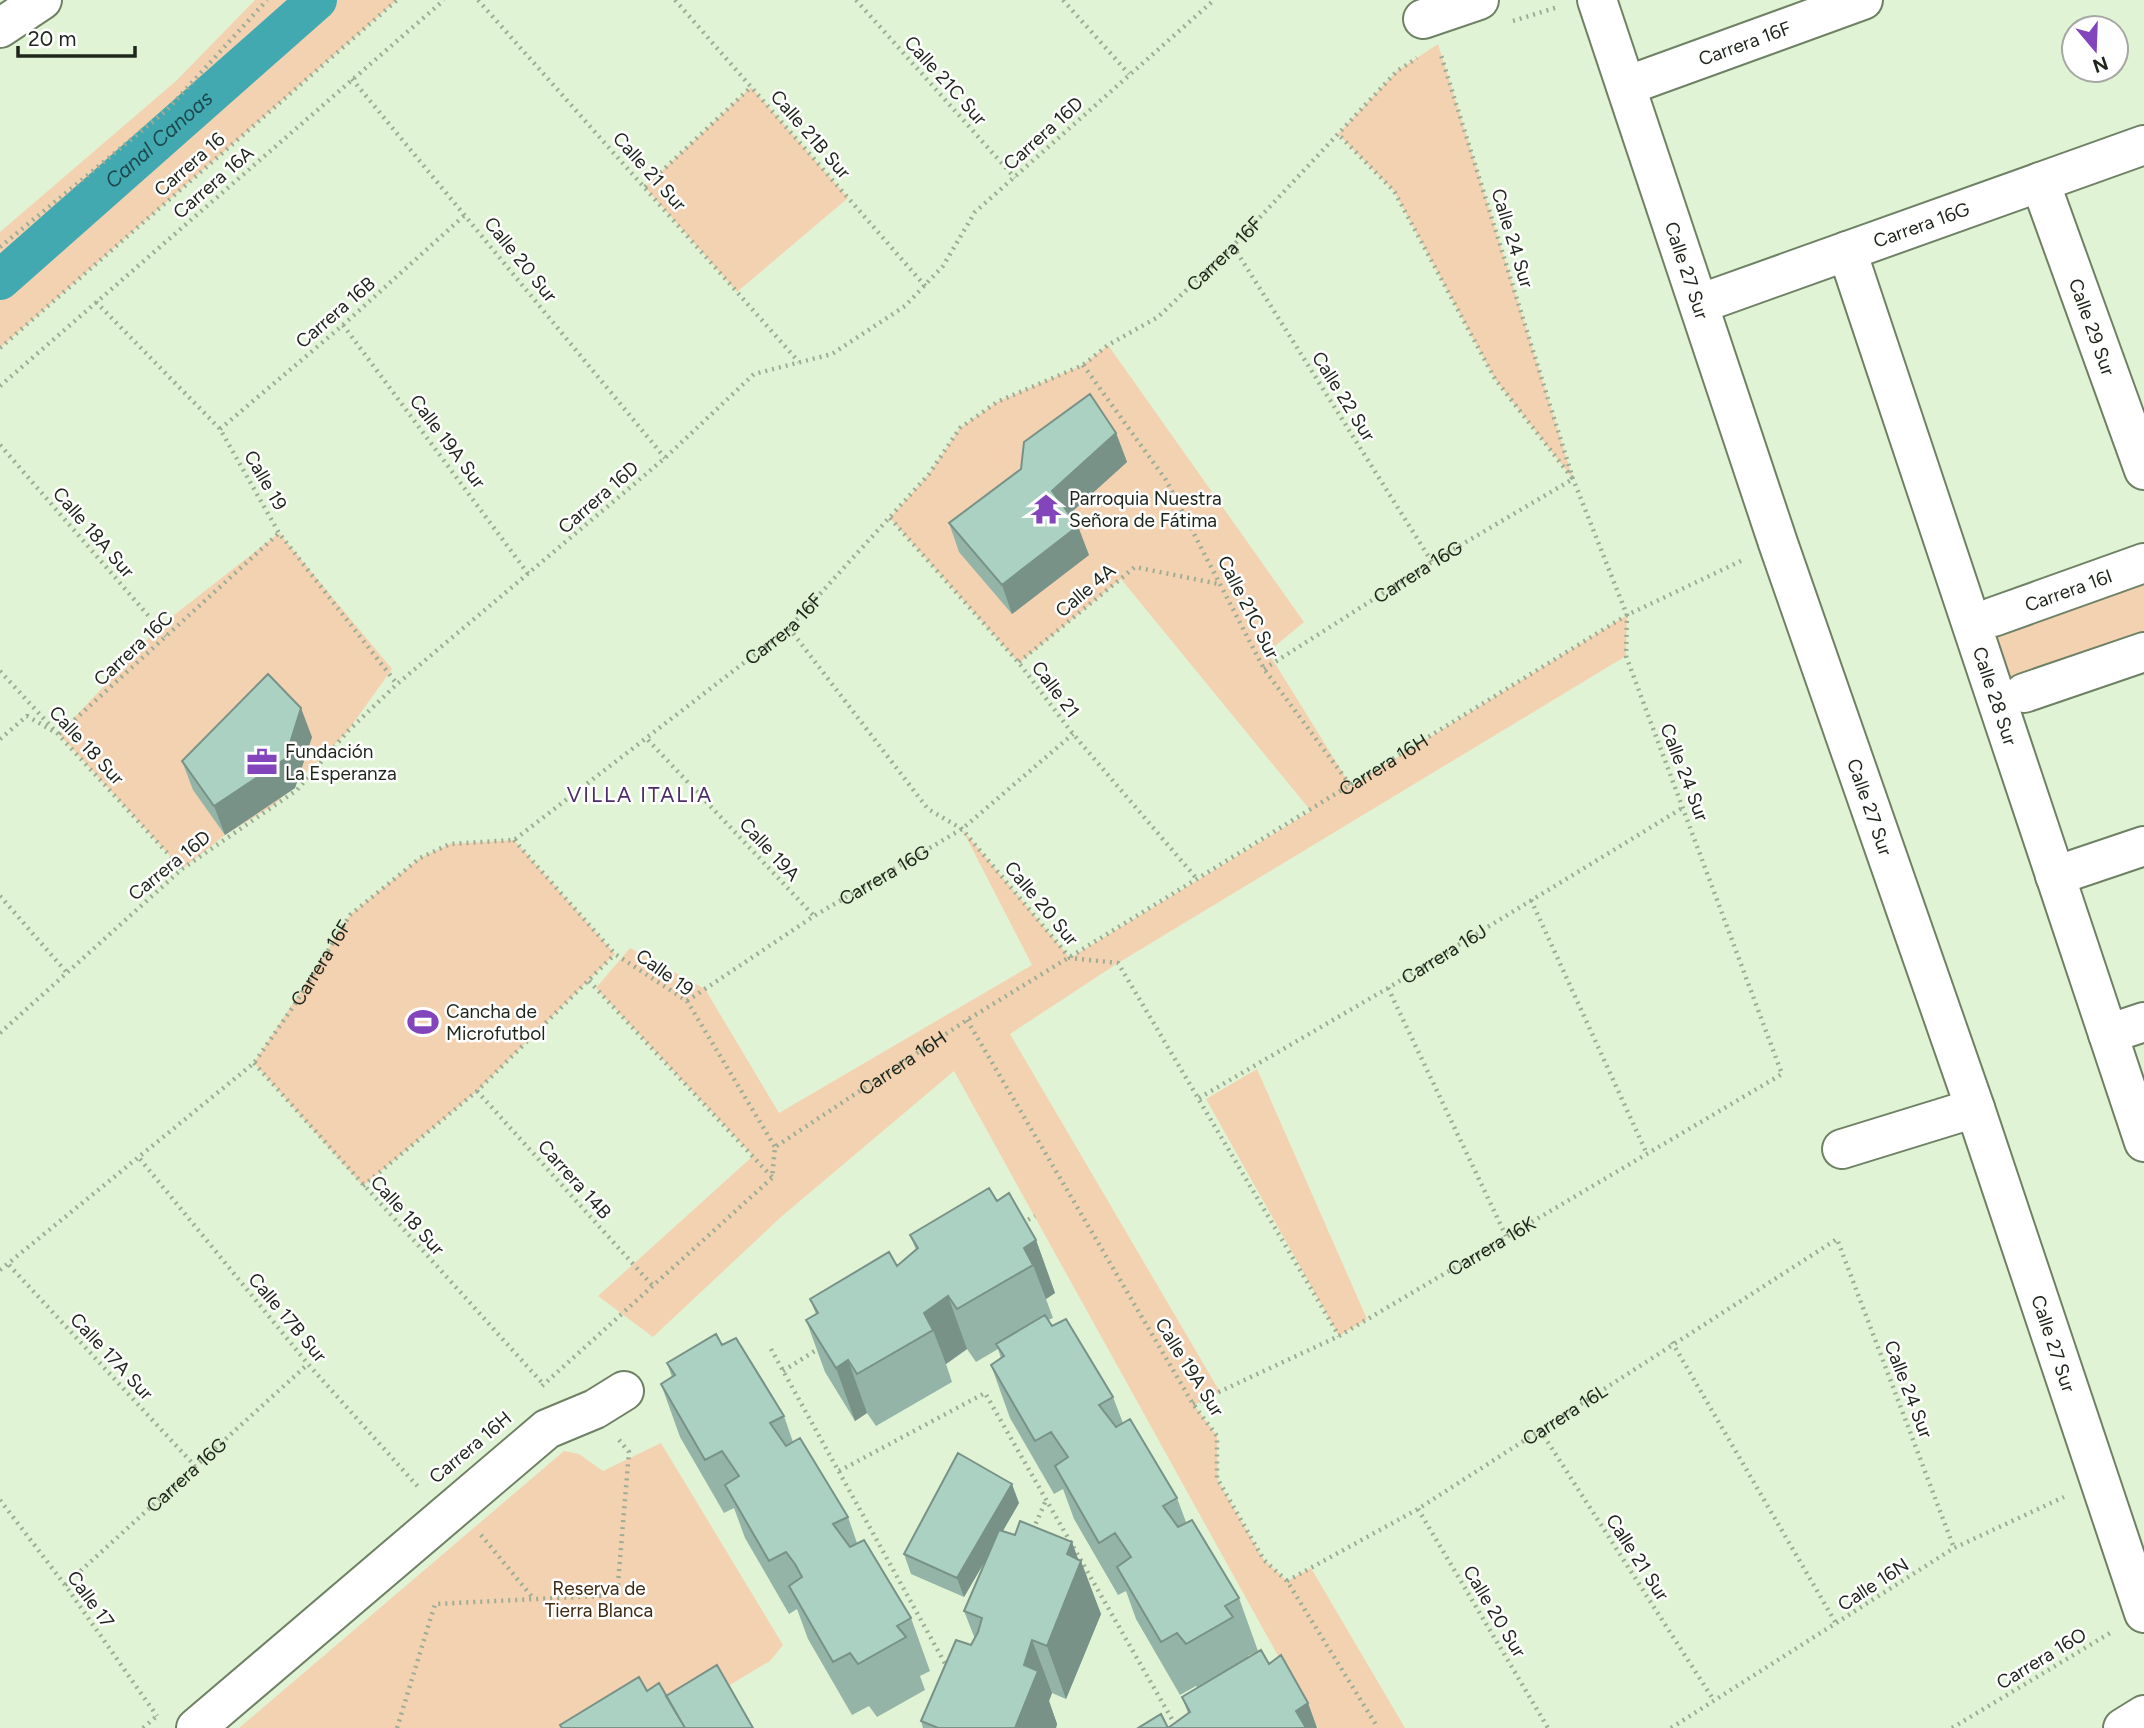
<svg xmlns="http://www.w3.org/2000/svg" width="2144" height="1728" viewBox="0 0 2144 1728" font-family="Figtree,sans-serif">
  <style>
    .green { fill: #f3d2b2 }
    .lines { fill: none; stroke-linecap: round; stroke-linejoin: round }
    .canal { stroke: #43a9b1; stroke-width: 40 }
    .minor-casing { stroke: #6f8165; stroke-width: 42 }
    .major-casing { stroke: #6f8165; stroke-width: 42 }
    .path { stroke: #9dad95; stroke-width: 4.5; stroke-dasharray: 2 5; stroke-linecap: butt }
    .minor { stroke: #fff; stroke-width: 38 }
    .major { stroke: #fff; stroke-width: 38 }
    .wall { fill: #93b4a7 }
    .shaded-wall { fill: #789288 }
    .building { fill: #abd1c2; stroke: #789288; stroke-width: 2 }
    .labels { text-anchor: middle; stroke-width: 5; stroke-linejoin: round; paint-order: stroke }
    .street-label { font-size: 19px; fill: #1e251a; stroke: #fff }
    .poi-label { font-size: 19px; fill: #1e251a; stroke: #fff; text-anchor: start }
    .park-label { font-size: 19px; fill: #3f2911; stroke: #fff }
    .water-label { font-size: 21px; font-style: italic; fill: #1c494d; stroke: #fff }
    .neighbourhood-label { font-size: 21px; letter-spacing: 2px; fill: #4a2d67; stroke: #fff }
  </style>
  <rect width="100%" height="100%" fill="#e0f4d5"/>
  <!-- green -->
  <path class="green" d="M 255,0 L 397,0 L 0,348 L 0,232 L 176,81 Z
    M 1438,44 L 1573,479 L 1495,379 L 1394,191 L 1338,134 L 1397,71 Z
    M 751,87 L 848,198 L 737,292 L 645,187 Z
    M 1108,345 L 1304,622 L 1268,652 L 1351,786 L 1627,615 L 1626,656 L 1118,963 L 1010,1034 L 1220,1392 L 1194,1405 L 1217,1436 L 1218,1481 L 1264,1560 L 1287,1581 L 1311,1568 L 1405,1728 L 1318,1728 L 954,1071 L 781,1217 L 653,1337 L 598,1296 L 753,1156 L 596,988 L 630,948 L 705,989 L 779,1113 L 1032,965 L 962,829 L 1070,958 L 1311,811 L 1121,579 L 1019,663 L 890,518 L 929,474 L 960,428 L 997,402 L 1083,365 Z
    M 279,533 L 392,669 L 347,732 L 274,805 L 225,835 L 182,869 L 59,734 L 160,626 Z
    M 2144,572 L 2144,640 L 2014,687 L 1992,626 Z
    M 514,840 L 615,954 L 477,1091 L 363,1186 L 254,1063 L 350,915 L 420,858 L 450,844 Z
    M 1257,1069 L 1367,1319 L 1339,1336 L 1206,1099 Z
    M 661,1443 L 783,1645 L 770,1661 L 658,1728 L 239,1728 L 564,1451 L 579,1454 L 603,1471 Z"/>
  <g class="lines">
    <!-- canal -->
    <path class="canal" id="s1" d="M 0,280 L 317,0"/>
    <!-- minor casing -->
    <g class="minor-casing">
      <g id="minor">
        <path id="s10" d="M 1597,0 L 1778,543 L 1975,1108 L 2144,1613"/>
        <path d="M 1423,19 L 1479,0"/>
        <path d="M 0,28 L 42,0"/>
        <path id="s11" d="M 1626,86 L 1863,0"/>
        <path id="s12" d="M 2040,182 L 2144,470"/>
        <path id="s13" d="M 1847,251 L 2144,1142"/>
        <path id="s14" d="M 1699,304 L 2144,145"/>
        <path id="s15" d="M 1993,617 L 2144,563"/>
        <path d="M 2024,693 L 2144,652"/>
        <path d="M 2055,876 L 2144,846"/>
        <path d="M 2108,1034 L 2144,1022"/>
        <path d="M 1842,1149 L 1975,1108"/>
        <path d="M 196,1728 L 547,1429 L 595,1409 L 624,1391"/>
      </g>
    </g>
    <!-- major casing -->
    <g class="major-casing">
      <path id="major" d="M 2123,1728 L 2144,1715"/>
    </g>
    <!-- path -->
    <g class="path">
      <path d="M 478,0 L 799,362"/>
      <path d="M 675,0 L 926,287"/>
      <path d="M 856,0 L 1015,178"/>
      <path d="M 1063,0 L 1129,74"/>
      <path d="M 1513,21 L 1558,7"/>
      <path d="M 352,79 L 665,458"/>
      <path d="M 645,187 L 751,87"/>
      <path d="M 1233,246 L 1432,562"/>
      <path d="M 0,247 L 167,110 L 267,0"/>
      <path d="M 96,302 L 220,429 L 279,533 L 397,684"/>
      <path d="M 343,325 L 529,575"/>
      <path d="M 0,348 L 397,0"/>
      <path d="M 1083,365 L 1166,480 L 1264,669 L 1351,786"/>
      <path d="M 0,386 L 444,0"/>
      <path d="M 220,429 L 343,325 L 466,214"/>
      <path d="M 0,445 L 166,636"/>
      <path d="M 890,518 L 1019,663 L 1073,734 L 1197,879"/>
      <path d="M 789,628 L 928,809 L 962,829 L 1070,958 L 1118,963 L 1339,1336"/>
      <path d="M 1019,662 L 1135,567 L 1219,584"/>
      <path id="s2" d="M 1264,669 L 1432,562 L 1573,479 L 1495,379 L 1394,191 L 1338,134"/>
      <path d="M 0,671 L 182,869"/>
      <path d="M 59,734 L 279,533"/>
      <path d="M 0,739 L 27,716 L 53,731"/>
      <path d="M 648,740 L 814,916"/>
      <path d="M 514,840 L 615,954 L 687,1001 L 775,1147"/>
      <path d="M 0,896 L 68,974"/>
      <path d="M 1531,900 L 1647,1154"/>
      <path d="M 589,981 L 772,1177"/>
      <path d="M 1388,988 L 1506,1236"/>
      <path id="s3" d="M 687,1001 L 814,916 L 962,829 L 1073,734"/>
      <path d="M 967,1020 L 1193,1404 L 1217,1436 L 1217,1478 L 1264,1560 L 1287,1581 L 1378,1728"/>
      <path d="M 0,1033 L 182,869 L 297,790 L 347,732 L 397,684 L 665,458 L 754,374 L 832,354 L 905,306 L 943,266 L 975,212 L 1214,0"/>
      <path d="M 254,1063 L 544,1385"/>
      <path d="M 477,1091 L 652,1285"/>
      <path id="s4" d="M 1199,1098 L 1388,988 L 1684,807"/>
      <path d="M 140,1159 L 308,1364 L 420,1489"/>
      <path d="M 363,1186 L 477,1091 L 615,954"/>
      <path d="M 1022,1223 L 1035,1216"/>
      <path d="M 9,1265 L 195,1466"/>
      <path id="s5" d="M 0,1270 L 254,1063 L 295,1004 L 350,915 L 420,858 L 450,844 L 514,840 L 789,628 L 929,474 L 960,428 L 997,402 L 1083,365 L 1108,345 L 1158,317 L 1233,246 L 1397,71 L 1417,58"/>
      <path d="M 1672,1342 L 1837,1625"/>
      <path d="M 771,1349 L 947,1667"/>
      <path d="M 783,1371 L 821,1347"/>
      <path id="s6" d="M 542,1386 L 772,1178 L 775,1147 L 967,1020 L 1627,615 L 1743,560"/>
      <path id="s7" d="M 1193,1404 L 1339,1336 L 1782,1074 L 1626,656 L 1627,615 L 1573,479 L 1440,52"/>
      <path d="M 1540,1430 L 1713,1699"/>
      <path d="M 839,1471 L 985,1393 L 1177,1728"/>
      <path d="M 0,1500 L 65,1585 L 157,1716"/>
      <path d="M 1418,1509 L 1548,1728"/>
      <path d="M 1033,1530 L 1046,1500"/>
      <path d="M 481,1535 L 533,1598"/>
      <path id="s8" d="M 1287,1581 L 1418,1509 L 1837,1239 L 1954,1548"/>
      <path id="s9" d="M 65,1585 L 308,1364"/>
      <path d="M 143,1728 L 158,1715"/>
      <path d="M 397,1728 L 435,1604 L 617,1595 L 629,1452 L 619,1440"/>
      <path d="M 1671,1728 L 1954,1548 L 2064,1497"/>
      <path d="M 1952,1728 L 2110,1633"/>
    </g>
    <!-- minor -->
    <use href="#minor" class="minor"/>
    <!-- major -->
    <use href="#major" class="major"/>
  </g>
  <!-- wall -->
  <path class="wall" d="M 1116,433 L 1127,462 L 1069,514 L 1089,555 L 1012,614 L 959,552 L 949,523 Z
    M 312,737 L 295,788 L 225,835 L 193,790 L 182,761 Z
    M 997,1201 L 1036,1240 L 1055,1293 L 1046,1299 L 1053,1318 L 1048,1320 L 1052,1326 L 1113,1397 L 1123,1423 L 1177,1498 L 1186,1522 L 1239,1598 L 1258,1651 L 1248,1656 L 1248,1658 L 1269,1664 L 1308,1703 L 1317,1728 L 1168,1728 L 1188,1713 L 1182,1697 L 1198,1688 L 1196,1686 L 1180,1695 L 1136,1619 L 1126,1591 L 1118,1595 L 1074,1519 L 1063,1489 L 1054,1494 L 1010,1418 L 991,1365 L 1001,1358 L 998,1349 L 976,1362 L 967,1349 L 946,1364 L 952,1382 L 876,1426 L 867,1413 L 855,1421 L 825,1372 L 806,1320 L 816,1314 L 810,1299 L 897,1266 L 916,1250 L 910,1235 Z
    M 722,1345 L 784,1416 L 793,1442 L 848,1517 L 857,1543 L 911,1618 L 930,1671 L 920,1676 L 925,1690 L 877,1717 L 869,1706 L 852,1715 L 808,1639 L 797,1609 L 789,1614 L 745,1538 L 734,1508 L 724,1513 L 680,1437 L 661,1384 L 672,1377 L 667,1363 Z
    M 1019,1503 L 1003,1531 L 1078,1560 L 1101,1614 L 1066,1699 L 1052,1693 L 1049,1701 L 1057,1724 L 1056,1728 L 923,1728 L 921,1721 L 971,1645 L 975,1639 L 964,1611 L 988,1556 L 964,1597 L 911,1574 L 904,1554 Z"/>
  <!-- shaded-wall -->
  <path class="shaded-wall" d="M 1116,433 L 1127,462 L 1063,520 L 1052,491 Z
    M 1078,526 L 1089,555 L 1012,614 L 1002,585 Z
    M 301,708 L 312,737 L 295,788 L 225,835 L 214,806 Z
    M 1036,1240 L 1055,1293 L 1046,1299 L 1033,1265 L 1024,1248 Z
    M 948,1296 L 967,1349 L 946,1364 L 933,1330 L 924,1313 Z
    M 848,1360 L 867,1413 L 855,1421 L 836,1368 Z
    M 1012,1484 L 1019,1503 L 964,1597 L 957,1578 Z
    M 1072,1542 L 1080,1564 L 1081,1561 L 1101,1614 L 1066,1699 L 1047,1646 L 1067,1554 Z
    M 1032,1640 L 1052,1693 L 1049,1701 L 1057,1724 L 1056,1728 L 1015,1728 L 1024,1665 Z
    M 1308,1703 L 1317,1728 L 1302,1728 L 1296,1711 Z"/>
  <!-- building -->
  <path class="building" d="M 1090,394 L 1116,433 L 1052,491 L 1078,526 L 1002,585 L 949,523 L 1021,469 L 1024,442 Z
    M 268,674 L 301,708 L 285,759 L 214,806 L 182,761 Z
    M 989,1188 L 997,1201 L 1009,1193 L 1036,1240 L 1024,1248 L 1033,1265 L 957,1309 L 948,1296 L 924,1313 L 933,1330 L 857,1374 L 848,1360 L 836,1368 L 806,1320 L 818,1313 L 810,1299 L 889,1252 L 897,1266 L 918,1248 L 910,1235 Z
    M 1045,1315 L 1052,1326 L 1066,1319 L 1113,1397 L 1099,1405 L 1116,1427 L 1130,1419 L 1177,1498 L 1163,1506 L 1178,1527 L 1192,1520 L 1239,1598 L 1225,1606 L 1233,1617 L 1186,1644 L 1177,1633 L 1161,1642 L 1117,1567 L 1131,1557 L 1115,1533 L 1099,1543 L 1055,1466 L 1068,1457 L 1051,1432 L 1035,1441 L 991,1365 L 1004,1356 L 996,1344 Z
    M 716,1334 L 722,1345 L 736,1338 L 784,1416 L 770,1423 L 786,1446 L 800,1438 L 848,1517 L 833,1524 L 850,1547 L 864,1540 L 911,1618 L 897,1626 L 906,1637 L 858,1664 L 850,1653 L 833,1662 L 789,1586 L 802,1577 L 795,1564 L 786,1552 L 769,1561 L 725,1485 L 739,1476 L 722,1451 L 705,1460 L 661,1384 L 675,1375 L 667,1363 Z
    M 958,1453 L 1012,1484 L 957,1578 L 904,1554 Z
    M 1020,1521 L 1072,1542 L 1067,1554 L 1081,1561 L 1047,1646 L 1032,1640 L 1024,1665 L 1038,1671 L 1015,1728 L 938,1728 L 921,1721 L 956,1640 L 971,1645 L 978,1632 L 982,1618 L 964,1611 L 999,1530 L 1015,1535 Z
    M 1261,1650 L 1269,1664 L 1281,1655 L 1308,1703 L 1296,1711 L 1306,1728 L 1168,1728 L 1190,1712 L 1182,1697 Z
    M 717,1665 L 753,1728 L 685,1728 L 666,1696 Z
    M 639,1677 L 647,1691 L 659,1683 L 685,1728 L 562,1728 L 560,1725 Z
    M 1161,1714 L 1168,1728 L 1138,1728 Z"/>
  <!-- icons -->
  <defs>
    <g id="temple-bare" transform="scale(2.415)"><path d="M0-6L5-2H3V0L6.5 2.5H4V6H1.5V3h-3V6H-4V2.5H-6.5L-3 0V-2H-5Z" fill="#8345bb" stroke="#fff" stroke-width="2.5" paint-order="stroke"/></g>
    <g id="office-bare" transform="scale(2.415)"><path d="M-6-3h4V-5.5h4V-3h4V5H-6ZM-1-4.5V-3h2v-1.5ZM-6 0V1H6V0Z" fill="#8345bb" stroke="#fff" stroke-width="2.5" paint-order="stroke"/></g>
    <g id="stadium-bare" transform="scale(2.415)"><path d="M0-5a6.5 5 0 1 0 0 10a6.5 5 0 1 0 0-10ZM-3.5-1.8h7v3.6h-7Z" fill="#8345bb" stroke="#fff" stroke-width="2.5" paint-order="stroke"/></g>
  </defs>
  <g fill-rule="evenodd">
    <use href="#temple-bare" x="1046" y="509"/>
    <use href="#office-bare" x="262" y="762"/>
    <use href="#stadium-bare" x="423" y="1022"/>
  </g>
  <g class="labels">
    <!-- street labels -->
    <g class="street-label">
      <text dy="7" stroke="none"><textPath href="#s11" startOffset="126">Carrera 16F</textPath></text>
      <text transform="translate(946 80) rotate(48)" y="7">Calle 21C Sur</text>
      <text transform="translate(1043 133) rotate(-42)" y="7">Carrera 16D</text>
      <text transform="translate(811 134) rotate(49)" y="7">Calle 21B Sur</text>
      <text transform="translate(189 164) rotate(-41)" y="7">Carrera 16</text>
      <text transform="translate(650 171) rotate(48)" y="7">Calle 21 Sur</text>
      <text transform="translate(213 182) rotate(-41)" y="7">Carrera 16A</text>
      <text dy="7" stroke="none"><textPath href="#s14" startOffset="236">Carrera 16G</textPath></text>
      <text transform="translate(1513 238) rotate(73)" y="7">Calle 24 Sur</text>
      <text dy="7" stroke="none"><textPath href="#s5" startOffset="1622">Carrera 16F</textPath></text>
      <text transform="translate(521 259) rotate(51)" y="7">Calle 20 Sur</text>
      <text dy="7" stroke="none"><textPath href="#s10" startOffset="285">Calle 27 Sur</textPath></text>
      <text transform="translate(335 312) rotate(-41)" y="7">Carrera 16B</text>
      <text dy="7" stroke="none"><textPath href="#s12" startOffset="154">Calle 29 Sur</textPath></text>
      <text transform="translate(1344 396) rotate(58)" y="7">Calle 22 Sur</text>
      <text transform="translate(448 441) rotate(53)" y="7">Calle 19A Sur</text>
      <text transform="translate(266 480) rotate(60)" y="7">Calle 19</text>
      <text transform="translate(598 497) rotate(-41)" y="7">Carrera 16D</text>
      <text transform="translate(94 532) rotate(49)" y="7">Calle 18A Sur</text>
      <text dy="7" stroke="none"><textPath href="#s2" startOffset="182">Carrera 16G</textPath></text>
      <text transform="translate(1085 590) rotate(-40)" y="7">Calle 4A</text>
      <text dy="7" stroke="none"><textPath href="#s15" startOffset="80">Carrera 16I</textPath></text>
      <text transform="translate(1249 607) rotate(63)" y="7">Calle 21C Sur</text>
      <text dy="7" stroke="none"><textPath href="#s5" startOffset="1034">Carrera 16F</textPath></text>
      <text transform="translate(133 648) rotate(-43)" y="7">Carrera 16C</text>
      <text transform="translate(1056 689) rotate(53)" y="7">Calle 21</text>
      <text dy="7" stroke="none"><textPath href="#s13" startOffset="469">Calle 28 Sur</textPath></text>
      <text transform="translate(87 745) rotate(47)" y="7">Calle 18 Sur</text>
      <text dy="7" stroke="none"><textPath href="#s6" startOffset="1060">Carrera 16H</textPath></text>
      <text transform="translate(1685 772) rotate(69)" y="7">Calle 24 Sur</text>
      <text dy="7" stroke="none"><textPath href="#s10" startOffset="852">Calle 27 Sur</textPath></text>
      <text transform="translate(770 849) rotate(47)" y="7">Calle 19A</text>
      <text transform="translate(169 865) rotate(-39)" y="7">Carrera 16D</text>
      <text dy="7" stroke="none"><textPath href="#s3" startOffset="234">Carrera 16G</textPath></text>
      <text transform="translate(1042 903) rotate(50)" y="7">Calle 20 Sur</text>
      <text dy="7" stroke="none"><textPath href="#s4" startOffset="284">Carrera 16J</textPath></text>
      <text dy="7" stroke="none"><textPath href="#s5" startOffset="448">Carrera 16F</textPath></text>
      <text transform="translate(665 972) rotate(36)" y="7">Calle 19</text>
      <text dy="7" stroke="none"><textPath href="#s6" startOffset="494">Carrera 16H</textPath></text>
      <text transform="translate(575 1179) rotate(48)" y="7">Carrera 14B</text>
      <text transform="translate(408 1215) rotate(48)" y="7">Calle 18 Sur</text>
      <text dy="7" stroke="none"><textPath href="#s7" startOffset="338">Carrera 16K</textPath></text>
      <text transform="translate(288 1317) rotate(50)" y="7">Calle 17B Sur</text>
      <text dy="7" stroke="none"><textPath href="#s10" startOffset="1419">Calle 27 Sur</textPath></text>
      <text transform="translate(112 1356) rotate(47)" y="7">Calle 17A Sur</text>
      <text transform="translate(1190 1367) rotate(58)" y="7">Calle 19A Sur</text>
      <text transform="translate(1909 1389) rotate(69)" y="7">Calle 24 Sur</text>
      <text dy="7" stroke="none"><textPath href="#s8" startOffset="324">Carrera 16L</textPath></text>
      <text transform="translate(470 1447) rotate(-40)" y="7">Carrera 16H</text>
      <text dy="7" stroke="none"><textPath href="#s9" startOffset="164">Carrera 16G</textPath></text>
      <text transform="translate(1638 1557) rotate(57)" y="7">Calle 21 Sur</text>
      <text transform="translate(1873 1584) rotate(-33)" y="7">Calle 16N</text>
      <text transform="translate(91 1599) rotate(54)" y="7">Calle 17</text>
      <text transform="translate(1495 1611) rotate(59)" y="7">Calle 20 Sur</text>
      <text transform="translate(2041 1658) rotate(-31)" y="7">Carrera 16O</text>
    </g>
    <!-- poi labels -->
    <g class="poi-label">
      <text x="1069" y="505">Parroquia Nuestra<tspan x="1069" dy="22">Señora de Fátima</tspan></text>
      <text x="285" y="758">Fundación<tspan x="285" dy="22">La Esperanza</tspan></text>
      <text x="446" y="1018">Cancha de<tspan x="446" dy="22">Microfutbol</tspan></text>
    </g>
    <!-- park labels -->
    <g class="park-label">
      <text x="599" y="1595">Reserva de<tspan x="599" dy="22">Tierra Blanca</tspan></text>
    </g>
    <!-- water labels -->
    <g class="water-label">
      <text dy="7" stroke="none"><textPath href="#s1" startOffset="212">Canal Canoas</textPath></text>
    </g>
    <!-- neighbourhood labels -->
    <g class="neighbourhood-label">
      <text x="640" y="802">VILLA ITALIA</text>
    </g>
  </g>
  <!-- north arrow -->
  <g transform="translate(2095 49) rotate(161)"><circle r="33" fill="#ffffff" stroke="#a5a8a3" stroke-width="2"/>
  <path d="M0-5L12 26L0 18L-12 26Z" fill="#8345bb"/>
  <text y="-10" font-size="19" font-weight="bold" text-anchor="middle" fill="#1e251a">N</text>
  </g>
  <!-- scale -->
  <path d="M18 46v10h117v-10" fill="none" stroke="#1e251a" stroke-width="3.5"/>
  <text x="28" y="46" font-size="21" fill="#1e251a" stroke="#ffffff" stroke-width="5" paint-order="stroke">20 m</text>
</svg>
